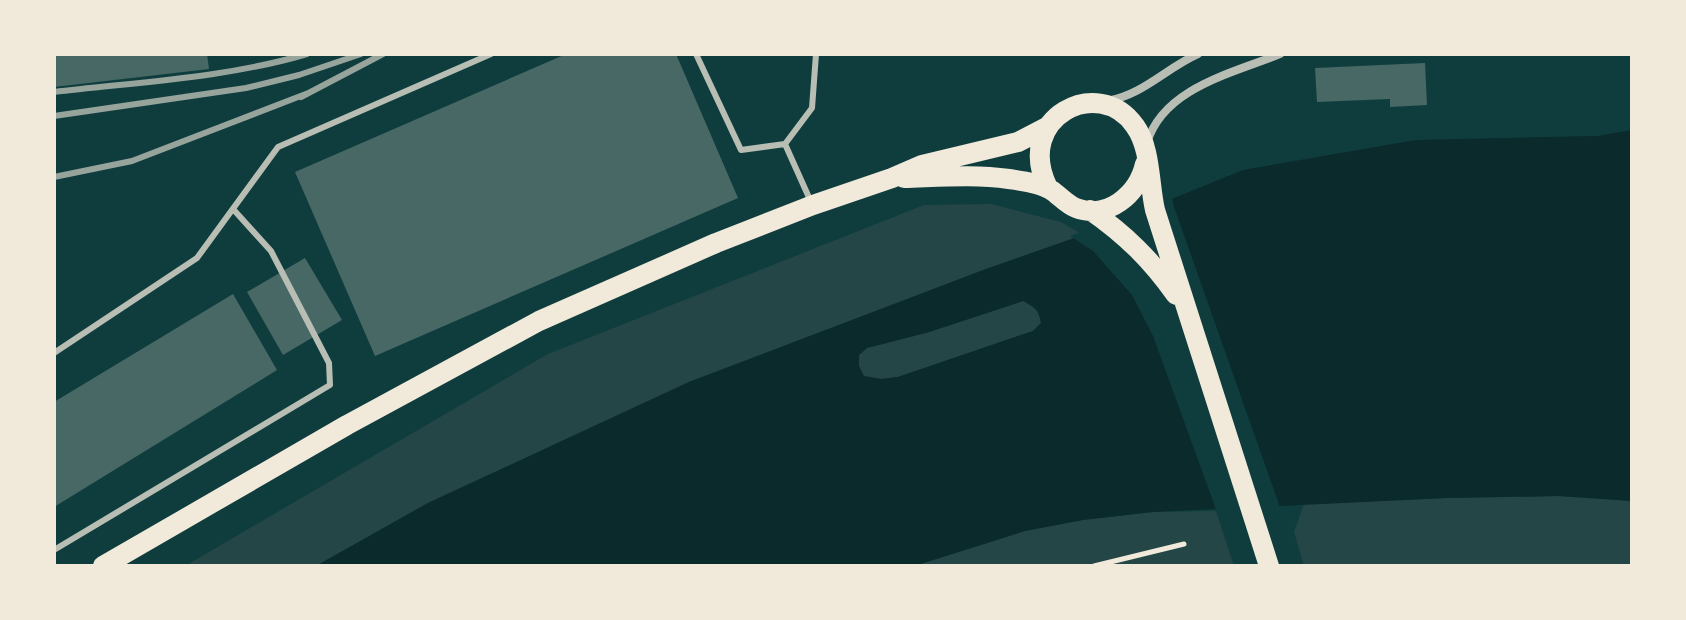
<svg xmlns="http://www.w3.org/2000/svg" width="1686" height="620" viewBox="0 0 1686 620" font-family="Poppins,sans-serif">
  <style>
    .green { fill: #244646 }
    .water { fill: #0a2a2b; fill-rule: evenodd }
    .pier { fill: #0f3d3e }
    .building { fill: #486865 }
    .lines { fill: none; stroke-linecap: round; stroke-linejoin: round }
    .path { stroke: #f1e9da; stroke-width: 5 }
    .service { stroke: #b8beb3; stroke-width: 6 }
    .minor { stroke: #b8beb3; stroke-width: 8 }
    .primary { stroke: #f1e9da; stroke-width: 20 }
    .rail { stroke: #97a49c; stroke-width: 6 }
  </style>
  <rect width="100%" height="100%" fill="#0f3d3e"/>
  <!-- green -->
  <path class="green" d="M 991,204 L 1061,222 L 1083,235 L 986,269 L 689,382 L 428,503 L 316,566 L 185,566 L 548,354 L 924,205 Z
    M 1023,301 C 1035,307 1039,310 1041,323 L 1033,331 L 898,377 L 881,379 L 864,376 L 859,366 L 859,355 L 867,348 L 929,332 Z
    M 1559,496 L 1632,501 L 1632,566 L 1304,566 L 1294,532 L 1304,504 L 1447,498 Z
    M 1216,511 L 1234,566 L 914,566 L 1025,531 L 1082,520 L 1153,512 Z"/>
  <!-- water -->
  <path class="water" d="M 1632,130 L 1632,501 L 1559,496 L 1447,498 L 1153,512 L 1083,520 L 1025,531 L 914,566 L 316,566 L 428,503 L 689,382 L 986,269 L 1083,235 L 1243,170 L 1416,140 L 1597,136 ZM 1023,301 C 1035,307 1039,310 1041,323 L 1033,331 L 898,377 L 881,379 L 864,376 L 859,366 L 859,355 L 867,348 L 929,332 Z"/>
  <!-- pier -->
  <path class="pier" d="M 1172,195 L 1173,204 L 1281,510 L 1218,515 L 1153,336 L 1132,295 L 1093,251 L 1070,236 Z"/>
  <!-- building -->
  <path class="building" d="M 54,54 L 207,54 L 209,69 L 54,87 Z
    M 566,54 L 676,54 L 738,198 L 375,356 L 295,172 Z
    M 1425,63 L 1427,105 L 1390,107 L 1390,99 L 1317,102 L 1315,68 Z
    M 305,258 L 342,320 L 283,355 L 247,292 Z
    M 233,294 L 277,370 L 54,507 L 54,402 Z"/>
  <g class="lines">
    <!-- path -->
    <path class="path" d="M 1094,566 L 1184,544"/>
    <!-- service -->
    <path class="service" d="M 696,54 L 741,150 L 785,144 L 812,108 L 816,54
      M 785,144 L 811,202
      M 54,353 L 197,258 L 278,147 L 491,54
      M 54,550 L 330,385 L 329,363 L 271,251 L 233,209"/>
    <!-- minor -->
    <path class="minor" d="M 1107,101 C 1143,95 1166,68 1198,54
      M 1147,143 C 1163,88 1233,73 1280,54"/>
    <!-- primary -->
    <path class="primary" d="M 904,178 C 939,177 975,174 1009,179 C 1022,181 1040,183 1051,190 C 1059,195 1066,204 1076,208 C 1107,220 1138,195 1145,164
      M 1048,188 C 1013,117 1099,74 1135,126 C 1151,148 1149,184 1155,210 L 1269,566
      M 1090,210 C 1126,235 1151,260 1176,295
      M 103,566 L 347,425 L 539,321 L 716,243 L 813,205 L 892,178 L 922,165 L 1018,142 L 1047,127"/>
    <!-- rail -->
    <path class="rail" d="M 54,92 C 138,82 226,78 307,54
      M 301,97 L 383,54
      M 54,116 L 246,88 L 299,75 L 361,54
      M 54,177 L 132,161 L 311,92"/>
  </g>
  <!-- border -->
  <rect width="1686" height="620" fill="none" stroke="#f1e9da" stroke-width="112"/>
</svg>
